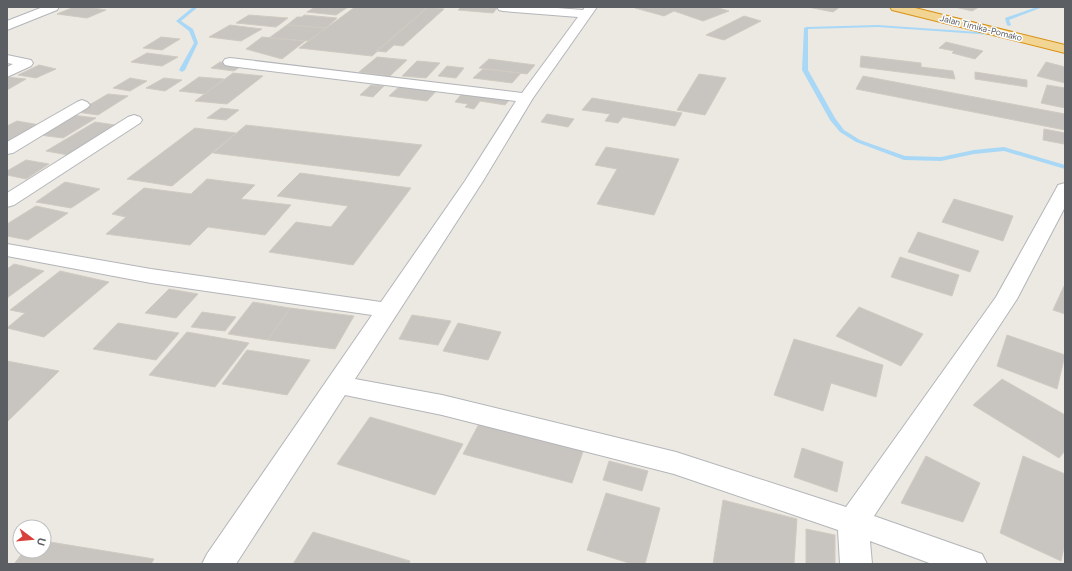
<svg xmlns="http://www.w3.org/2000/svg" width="1072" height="571" viewBox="0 0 1072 571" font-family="Figtree,sans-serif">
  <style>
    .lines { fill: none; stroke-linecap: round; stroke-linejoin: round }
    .stream { fill: #a8d8f6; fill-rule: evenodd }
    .building { fill: #c8c4c0; stroke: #d0cbc1 }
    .street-casing { stroke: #b3b5b9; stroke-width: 2 }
    .highway-casing { stroke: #d99215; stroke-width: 2 }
    .street { fill: #fff; fill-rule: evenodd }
    .highway { fill: #f2d593; fill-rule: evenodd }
    .labels { text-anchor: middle; stroke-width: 3; stroke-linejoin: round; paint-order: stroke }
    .far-street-label { font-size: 9px; fill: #5b5e62; stroke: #fff }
  </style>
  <rect width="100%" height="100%" fill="#ece9e2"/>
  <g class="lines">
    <!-- stream -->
    <path class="stream" d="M 193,7 L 198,7 L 181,21 L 193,29 L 198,43 L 185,70 L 182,72 L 179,70 L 194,43 L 189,31 L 176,21 Z
      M 1037,7 L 1043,7 L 1009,20 L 1011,25 L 1009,26 L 1007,25 L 1005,18 Z
      M 878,25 L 993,33 L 995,34 L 993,35 L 878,27 L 808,29 L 808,70 L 835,118 L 844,130 L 860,140 L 905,156 L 941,157 L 974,150 L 1004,147 L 1065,165 L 1065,169 L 1004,151 L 974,154 L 941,161 L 904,160 L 856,142 L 840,132 L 830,120 L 802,70 L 804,28 L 806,27 Z"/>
  </g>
  <!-- building -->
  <path class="building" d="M 74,7 L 87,7 L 106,10 L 87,18 L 57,14 Z
    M 315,7 L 348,7 L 336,15 L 307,12 Z
    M 355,7 L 428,7 L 372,56 L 299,48 Z
    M 428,7 L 444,9 L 403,46 L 394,45 L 386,52 L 376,51 Z
    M 461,7 L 498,7 L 493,13 L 458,10 Z
    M 637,7 L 715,7 L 729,11 L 703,21 L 674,11 L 664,16 L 635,8 Z
    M 808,7 L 840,7 L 833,12 Z
    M 955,7 L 979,7 L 972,11 Z
    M 249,15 L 288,18 L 276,27 L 236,23 Z
    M 304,15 L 337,18 L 326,28 L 287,25 L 297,17 L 302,17 Z
    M 744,16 L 761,21 L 724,40 L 706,35 Z
    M 230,25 L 262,29 L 241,41 L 209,37 Z
    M 287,25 L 326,28 L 309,41 L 269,38 Z
    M 161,37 L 180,39 L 162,50 L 143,48 Z
    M 262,37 L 305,41 L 282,59 L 246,49 Z
    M 946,42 L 983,51 L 975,59 L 952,53 L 954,51 L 939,48 Z
    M 147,53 L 178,57 L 162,66 L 131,62 Z
    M 861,56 L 921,63 L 921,67 L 953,71 L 955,79 L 860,67 Z
    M 377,57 L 407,60 L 390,76 L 359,72 Z
    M 489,59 L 535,65 L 527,74 L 479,68 Z
    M 417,61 L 440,63 L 426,78 L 402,76 Z
    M 220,62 L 243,65 L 234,71 L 211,68 Z
    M 1046,62 L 1065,67 L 1065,83 L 1037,76 Z
    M 39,65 L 56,69 L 36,78 L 18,75 Z
    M 447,66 L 464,68 L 456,78 L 438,76 Z
    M 483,69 L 521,73 L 512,83 L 473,78 Z
    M 975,72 L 1027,80 L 1027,87 L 975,79 Z
    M 233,73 L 263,76 L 227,104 L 195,101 Z
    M 699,74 L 726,78 L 705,115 L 677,110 Z
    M 863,76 L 1065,114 L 1065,130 L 856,89 Z
    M 7,77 L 26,79 L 7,90 Z
    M 199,77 L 224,79 L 205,94 L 179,91 Z
    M 130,78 L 147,81 L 130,91 L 113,88 Z
    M 164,78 L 182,80 L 165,91 L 146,88 Z
    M 402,84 L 439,88 L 427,101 L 389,96 Z
    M 371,85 L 384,86 L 373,97 L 360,95 Z
    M 1047,85 L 1065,88 L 1065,108 L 1041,103 Z
    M 464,91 L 512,97 L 505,105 L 480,101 L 474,109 L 465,107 L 468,104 L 455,102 Z
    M 108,94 L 128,96 L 98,115 L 77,112 Z
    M 592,98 L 682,113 L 675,126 L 623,117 L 618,123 L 605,121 L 610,114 L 582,110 Z
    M 221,108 L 239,110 L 226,120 L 207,118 Z
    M 547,114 L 574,119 L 568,127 L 541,122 Z
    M 72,115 L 96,118 L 63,138 L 39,135 Z
    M 17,121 L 40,125 L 7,143 L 7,126 Z
    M 95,122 L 115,125 L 68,155 L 46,151 Z
    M 246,125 L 422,145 L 399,176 L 213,153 Z
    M 195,128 L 236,133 L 172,186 L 127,179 Z
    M 1044,129 L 1065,133 L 1064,144 L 1043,140 Z
    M 606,147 L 679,159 L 654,215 L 597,204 L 617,169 L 595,165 Z
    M 26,160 L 49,164 L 26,179 L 7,175 L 7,171 Z
    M 300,173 L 411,188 L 353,265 L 269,252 L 296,222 L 331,227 L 348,206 L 277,196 Z
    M 207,179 L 255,185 L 241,199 L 291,205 L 265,235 L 208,227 L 190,245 L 106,234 L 126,217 L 112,214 L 144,188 L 191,194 Z
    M 65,182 L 100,189 L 71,208 L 36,202 Z
    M 954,199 L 1013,216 L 1003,241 L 942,222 Z
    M 36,206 L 68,213 L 28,240 L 7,236 L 7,224 Z
    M 918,232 L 979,251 L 970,272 L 908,252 Z
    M 900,257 L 959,275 L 952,296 L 891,277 Z
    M 14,264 L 44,271 L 7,298 L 7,269 Z
    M 60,271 L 109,282 L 44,337 L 7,328 L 25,313 L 10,310 Z
    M 1064,286 L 1065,286 L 1065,314 L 1053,310 Z
    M 169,289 L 198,294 L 176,318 L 145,313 Z
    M 253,302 L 290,308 L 268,340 L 228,334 Z
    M 859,307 L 923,334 L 901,366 L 836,336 Z
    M 290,308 L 354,316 L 335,349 L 268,340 Z
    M 202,312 L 236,317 L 225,331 L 191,327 Z
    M 412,315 L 451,321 L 438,345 L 399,339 Z
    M 118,323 L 179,333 L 156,360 L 93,349 Z
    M 458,323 L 501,332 L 488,360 L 443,351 Z
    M 187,332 L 249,343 L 215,387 L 149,375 Z
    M 1007,335 L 1065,355 L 1057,389 L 997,366 Z
    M 794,339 L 883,365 L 876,397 L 831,383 L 823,411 L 774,395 Z
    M 247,350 L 310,360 L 287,395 L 222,384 Z
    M 7,361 L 59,371 L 7,422 Z
    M 1002,379 L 1065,415 L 1065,451 L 1059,458 L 973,405 Z
    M 370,417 L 463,444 L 435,495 L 337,464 Z
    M 481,420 L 585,446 L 572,483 L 463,454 Z
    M 802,448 L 843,462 L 837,492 L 794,477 Z
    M 926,456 L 980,483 L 963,522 L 901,503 Z
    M 1023,456 L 1065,474 L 1065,543 L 1061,561 L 1000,533 Z
    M 609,461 L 648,471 L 642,491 L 603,480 Z
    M 606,493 L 660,508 L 645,564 L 632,564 L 587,550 Z
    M 723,500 L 797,519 L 794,564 L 713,564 Z
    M 806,529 L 835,535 L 835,564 L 806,564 Z
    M 313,532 L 410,561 L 409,564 L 293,564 Z
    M 44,541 L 154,559 L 151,564 L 14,564 L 24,551 L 44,551 Z"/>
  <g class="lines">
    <!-- street casing -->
    <g class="street-casing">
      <path id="street" d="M 43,7 L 59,7 L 57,10 L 7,30 L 7,21 Z
        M 497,7 L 545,7 L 583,10 L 585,7 L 597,7 L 533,98 L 483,181 L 355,379 L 442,395 L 676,452 L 846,507 L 996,297 L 1056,189 L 1058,185 L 1065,183 L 1065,207 L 1017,299 L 874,516 L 982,554 L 987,564 L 932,564 L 870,541 L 872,564 L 840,564 L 838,530 L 674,474 L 442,415 L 345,395 L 236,564 L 202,564 L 207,554 L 372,315 L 151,283 L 7,256 L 7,244 L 151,269 L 381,302 L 465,181 L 516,101 L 230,66 L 225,65 L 223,62 L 225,59 L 230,58 L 522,93 L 578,17 L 503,11 L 499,10 Z
        M 7,55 L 31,60 L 33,63 L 31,66 L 7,77 L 7,67 L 13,64 L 7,63 Z
        M 82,100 L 87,102 L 90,105 L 87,108 L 13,153 L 7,154 L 7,142 L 77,102 Z
        M 134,115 L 140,117 L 142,120 L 140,123 L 14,205 L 7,207 L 7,193 L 128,117 Z"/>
    </g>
    <!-- highway casing -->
    <g class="highway-casing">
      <path id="highway" d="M 890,7 L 911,7 L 1065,45 L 1065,53 L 892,10 Z"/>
    </g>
    <!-- street -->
    <use href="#street" class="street"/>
    <!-- highway -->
    <use href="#highway" class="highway"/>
  </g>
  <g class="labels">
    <!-- far-street labels -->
    <g class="far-street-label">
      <text transform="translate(981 28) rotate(14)" y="3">Jalan Timika-Pomako</text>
    </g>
  </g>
  <!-- border -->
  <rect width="1072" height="571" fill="none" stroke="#5b5e62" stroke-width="16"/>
  <!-- north arrow -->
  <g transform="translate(32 539) rotate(106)"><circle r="19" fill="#ffffff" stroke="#bdbfc0"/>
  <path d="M0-3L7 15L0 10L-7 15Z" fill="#d8403c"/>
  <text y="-6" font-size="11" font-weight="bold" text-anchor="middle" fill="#5b5e62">U</text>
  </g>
</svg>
